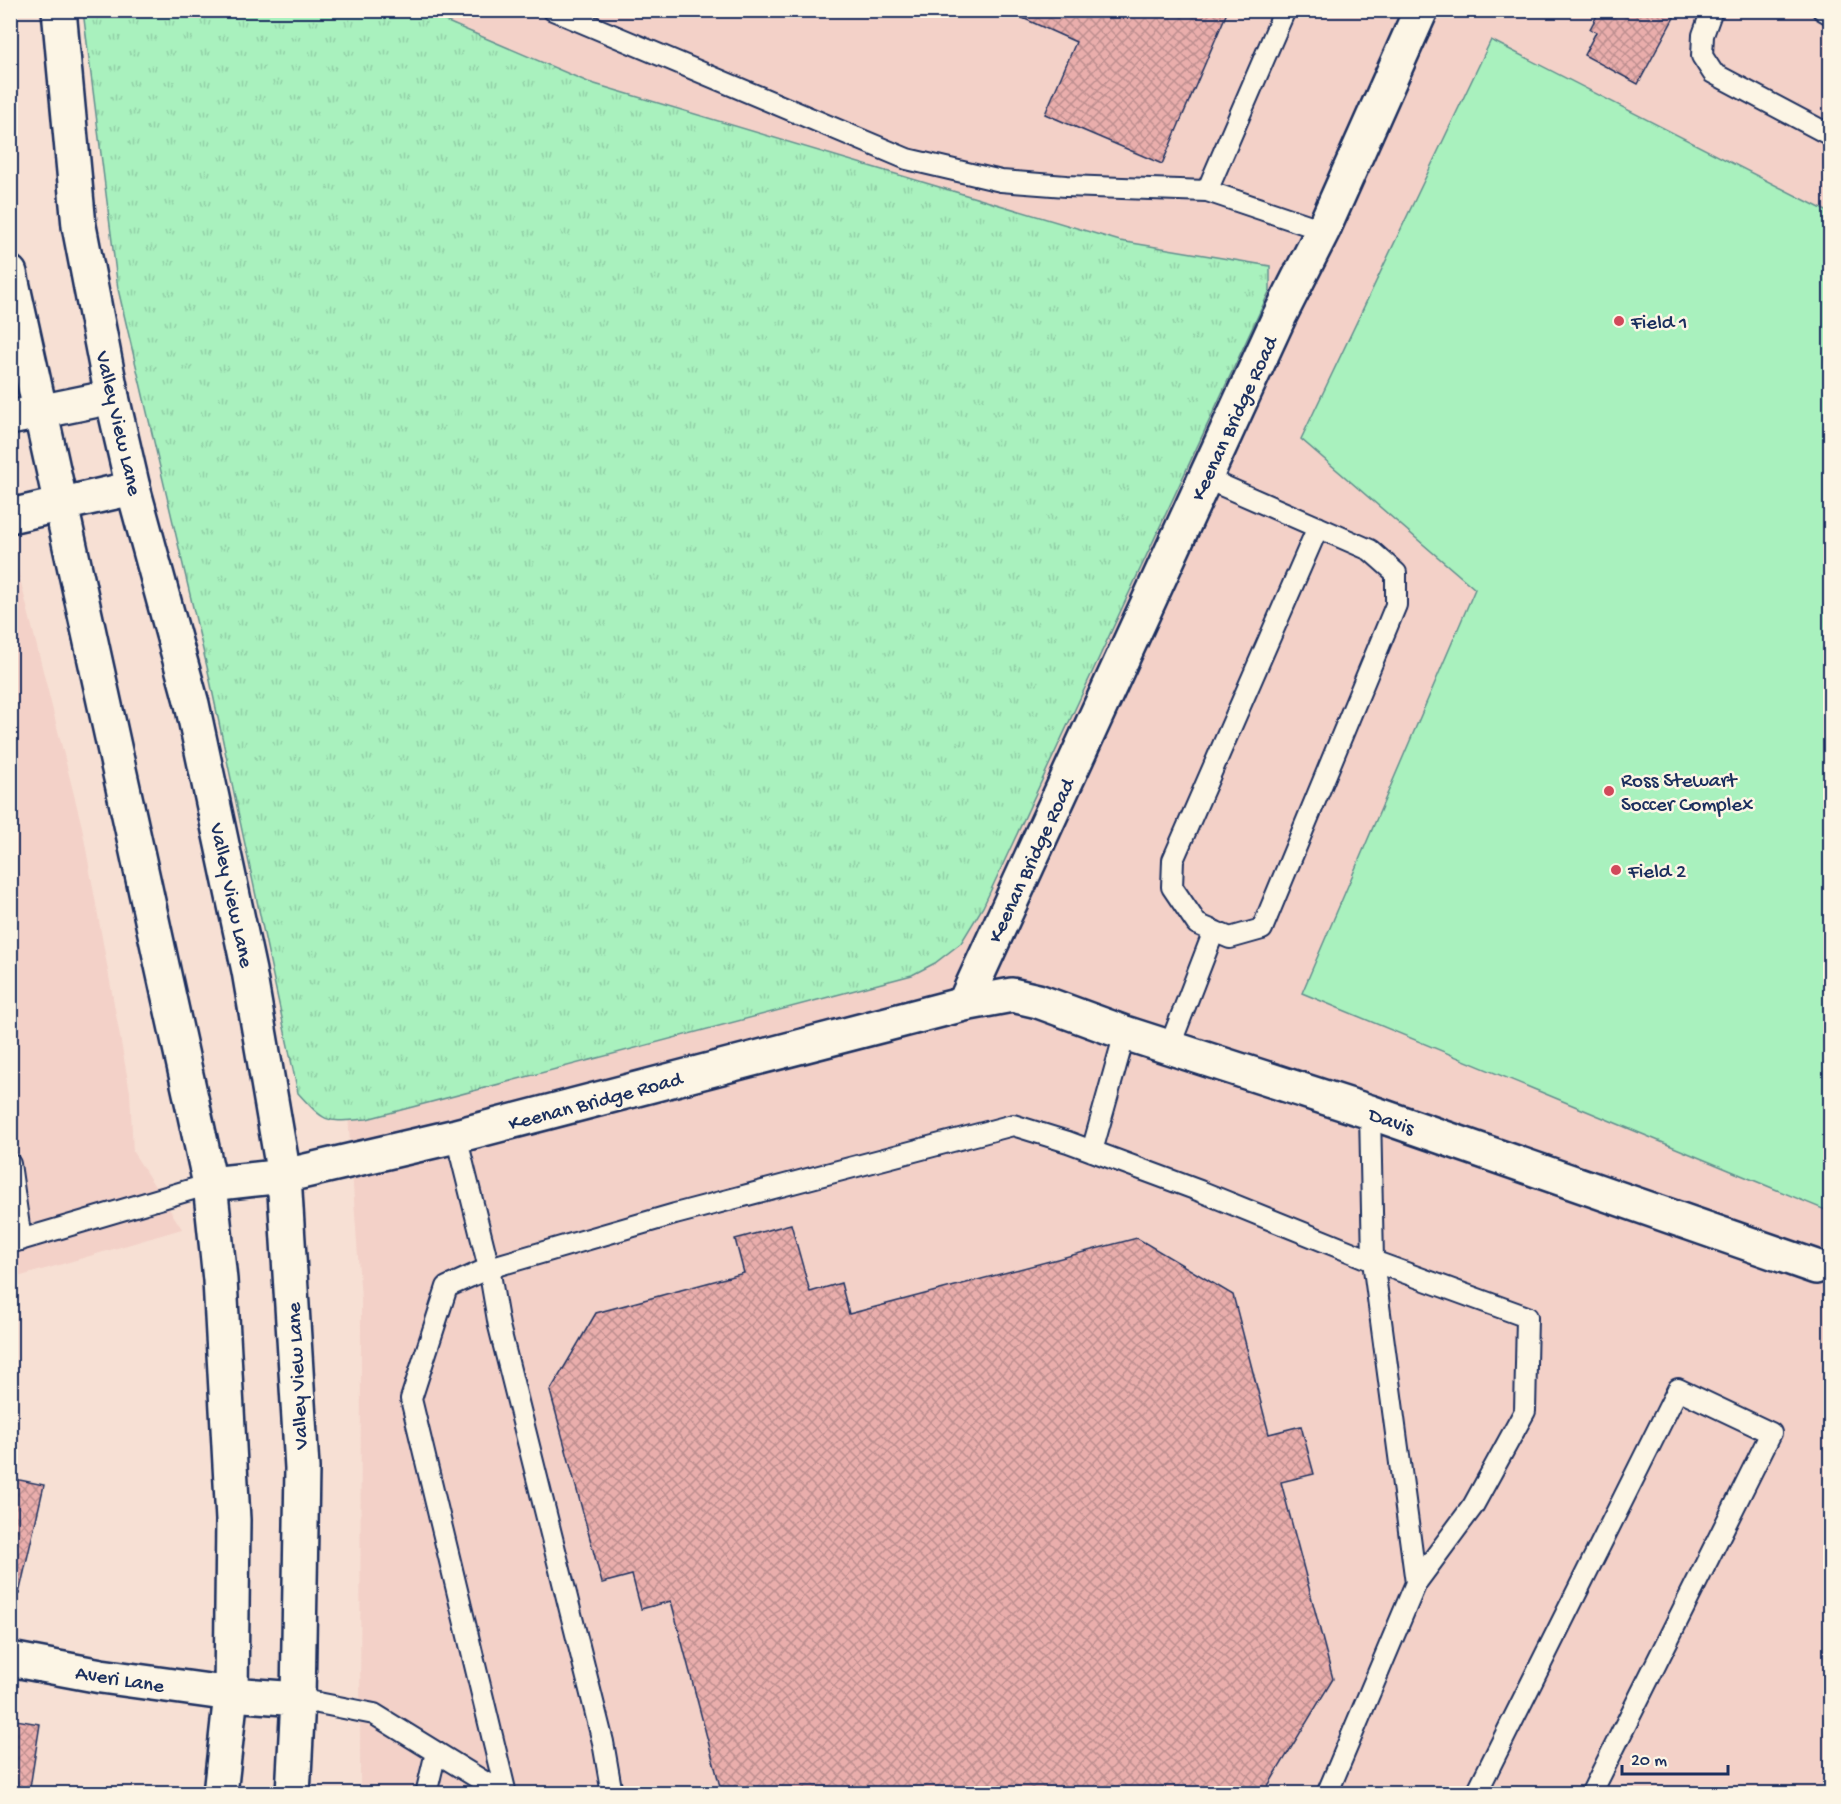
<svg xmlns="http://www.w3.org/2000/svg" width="1841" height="1804" viewBox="0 0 1841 1804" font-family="'Gochi Hand',sans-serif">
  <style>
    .built { fill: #f3d1c8 }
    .grass { fill: url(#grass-tufts); stroke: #62908e; stroke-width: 1.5 }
    .pitch { fill: #a9f1be; stroke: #62908e; stroke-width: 1.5 }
    .building { fill: url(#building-cross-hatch); stroke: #1b2f5e; stroke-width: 1.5 }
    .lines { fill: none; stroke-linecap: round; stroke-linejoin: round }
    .lane-casing { stroke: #1b2f5e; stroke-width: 24 }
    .street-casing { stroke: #1b2f5e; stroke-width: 38 }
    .secondary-casing { stroke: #1b2f5e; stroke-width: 38 }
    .lane { stroke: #fcf5e5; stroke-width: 20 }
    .street { stroke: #fcf5e5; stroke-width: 33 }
    .secondary { stroke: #fcf5e5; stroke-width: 33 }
    .poi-dot { fill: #d1495b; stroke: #fcf5e5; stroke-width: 2 }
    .labels { text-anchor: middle; stroke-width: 5; stroke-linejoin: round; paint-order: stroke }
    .poi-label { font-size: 21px; fill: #1b2f5e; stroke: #fcf5e5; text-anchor: start }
    .street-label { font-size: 21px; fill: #1b2f5e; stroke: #fcf5e5 }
  </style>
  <defs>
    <pattern id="grass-tufts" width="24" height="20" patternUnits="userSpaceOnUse" patternTransform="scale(1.5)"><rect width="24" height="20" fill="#a9f1be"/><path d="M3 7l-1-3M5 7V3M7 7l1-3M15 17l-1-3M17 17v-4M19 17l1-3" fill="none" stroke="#91cfa6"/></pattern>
    <pattern id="building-cross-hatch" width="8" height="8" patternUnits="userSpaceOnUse" patternTransform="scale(1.5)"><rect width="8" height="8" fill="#eaaeac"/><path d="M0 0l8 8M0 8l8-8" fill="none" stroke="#bd8e8f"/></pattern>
  </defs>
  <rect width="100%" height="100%" fill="#f7e0d4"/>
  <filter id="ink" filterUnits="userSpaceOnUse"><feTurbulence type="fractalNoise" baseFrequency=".0167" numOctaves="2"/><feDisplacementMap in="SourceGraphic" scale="12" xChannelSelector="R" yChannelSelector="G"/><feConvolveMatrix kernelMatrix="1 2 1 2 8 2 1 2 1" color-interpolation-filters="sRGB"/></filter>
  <g filter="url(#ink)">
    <!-- built -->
    <path class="built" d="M 140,11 L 1830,11 L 1830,1793 L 360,1793 L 361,1300 L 346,1086 Z
      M 10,539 L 82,827 L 130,1092 L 133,1152 L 182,1229 L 11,1279 Z"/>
    <!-- grass -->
    <path class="grass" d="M 83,11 L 422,11 L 588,82 L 1120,241 L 1270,266 L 1270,290 L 983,907 L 961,943 L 935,963 L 912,975 L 367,1119 C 326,1122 327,1125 298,1093 L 208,671 L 118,289 Z"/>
    <!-- pitch -->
    <path class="pitch" d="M 1491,40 L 1830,213 L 1830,1212 L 1302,993 L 1475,589 L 1301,439 Z"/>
    <!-- building -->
    <path class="building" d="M 1005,10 L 1228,10 L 1162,164 L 1045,114 L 1076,42 Z
      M 1600,10 L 1678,10 L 1638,84 L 1584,55 L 1596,32 L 1590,29 Z
      M 791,1224 L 810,1292 L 841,1283 L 849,1314 L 1137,1238 L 1233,1295 L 1269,1434 L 1301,1426 L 1314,1474 L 1281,1482 L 1333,1679 L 1263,1794 L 722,1794 L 671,1601 L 641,1609 L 632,1575 L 602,1583 L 550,1391 L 596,1313 L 744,1273 L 735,1239 Z
      M 10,1478 L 44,1485 L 19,1594 L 10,1592 Z
      M 10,1719 L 40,1724 L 29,1794 L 10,1794 Z"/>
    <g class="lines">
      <!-- lane casing -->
      <g class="lane-casing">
        <path id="lane" d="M 553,10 L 907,159 L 1001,181 L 1066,186 L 1207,191 L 1285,10
          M 1712,10 L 1703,35 L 1702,56 L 1713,73 L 1830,135
          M 1823,10 L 1830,14
          M 1207,191 L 1323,230
          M 1205,478 L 1370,550 L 1396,573 L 1396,605 L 1262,929 L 1230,938 L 1197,924 L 1172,887 L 1173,860 L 1318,527
          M 1169,1048 L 1214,931
          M 456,1136 L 489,1268 L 499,1326 L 603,1742 L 612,1794
          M 1092,1151 L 1125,1033
          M 10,1164 L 21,1240
          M 10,1243 L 210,1184
          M 298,1699 L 374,1714 L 504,1794
          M 426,1794 L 436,1752
          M 506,1794 L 411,1399 L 447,1287 L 489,1268 L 675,1214 L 1013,1125 L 1068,1142 L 1200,1191 L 1373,1261 L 1416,1583
          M 1327,1794 L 1416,1583 L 1473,1506 L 1525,1411 L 1527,1317 L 1373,1261 L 1370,1112
          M 1476,1794 L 1678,1389 L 1771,1433 L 1591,1794"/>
      </g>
      <!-- street casing -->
      <g class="street-casing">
        <path id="street" d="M 10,418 L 112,397
          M 10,516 L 133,488
          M 964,1004 L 1012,995 L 1038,1001 L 1125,1033 L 1370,1112 L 1816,1267
          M 210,1184 L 284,1176 L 456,1136 L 964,1004 L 1279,317 L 1323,230 L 1421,10
          M 10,1659 L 101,1676 L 231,1694"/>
      </g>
      <!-- secondary casing -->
      <g class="secondary-casing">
        <path id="secondary" d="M 59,10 L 79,226 L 112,397 L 133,488 L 192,704 L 249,971 L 284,1176 L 302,1468 L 298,1699 L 293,1794
          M 10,273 L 210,1184 L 220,1280 L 233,1520 L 231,1694 L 220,1794
          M 231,1694 L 298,1699"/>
      </g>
      <!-- lane -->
      <use href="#lane" class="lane"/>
      <!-- street -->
      <use href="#street" class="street"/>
      <!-- secondary -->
      <use href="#secondary" class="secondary"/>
    </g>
  </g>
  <!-- markers -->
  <g class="poi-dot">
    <circle cx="1619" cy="321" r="6"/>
    <circle cx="1609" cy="791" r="6"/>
    <circle cx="1616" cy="870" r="6"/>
  </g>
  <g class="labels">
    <!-- poi labels -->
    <g class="poi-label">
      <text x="1631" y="328">Field 1</text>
      <text x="1621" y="786">Ross Stewart<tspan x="1621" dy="24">Soccer Complex</tspan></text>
      <text x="1628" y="877">Field 2</text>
    </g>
    <!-- street labels -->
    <g class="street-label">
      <text transform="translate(1233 418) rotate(-65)" y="7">Keenan Bridge Road</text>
      <text transform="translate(120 423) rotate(77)" y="7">Valley View Lane</text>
      <text transform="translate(1030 860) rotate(-65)" y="7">Keenan Bridge Road</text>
      <text transform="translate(233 895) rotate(78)" y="7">Valley View Lane</text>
      <text transform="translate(595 1100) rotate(-15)" y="7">Keenan Bridge Road</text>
      <text transform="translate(1392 1120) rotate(19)" y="7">Davis</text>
      <text transform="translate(296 1376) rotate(-93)" y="7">Valley View Lane</text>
      <text transform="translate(120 1678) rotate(9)" y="7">Averi Lane</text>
    </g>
  </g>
  <!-- margin -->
  <rect width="1841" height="1804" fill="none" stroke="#fcf5e5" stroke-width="36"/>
  <rect x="18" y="18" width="1805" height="1768" fill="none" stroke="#1b2f5e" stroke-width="2" filter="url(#ink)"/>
  <!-- scale -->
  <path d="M1622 1765v9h106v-9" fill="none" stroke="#1b2f5e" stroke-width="3"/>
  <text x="1631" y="1765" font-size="18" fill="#1b2f5e" stroke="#fcf5e5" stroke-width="4.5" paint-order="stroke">20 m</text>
</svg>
